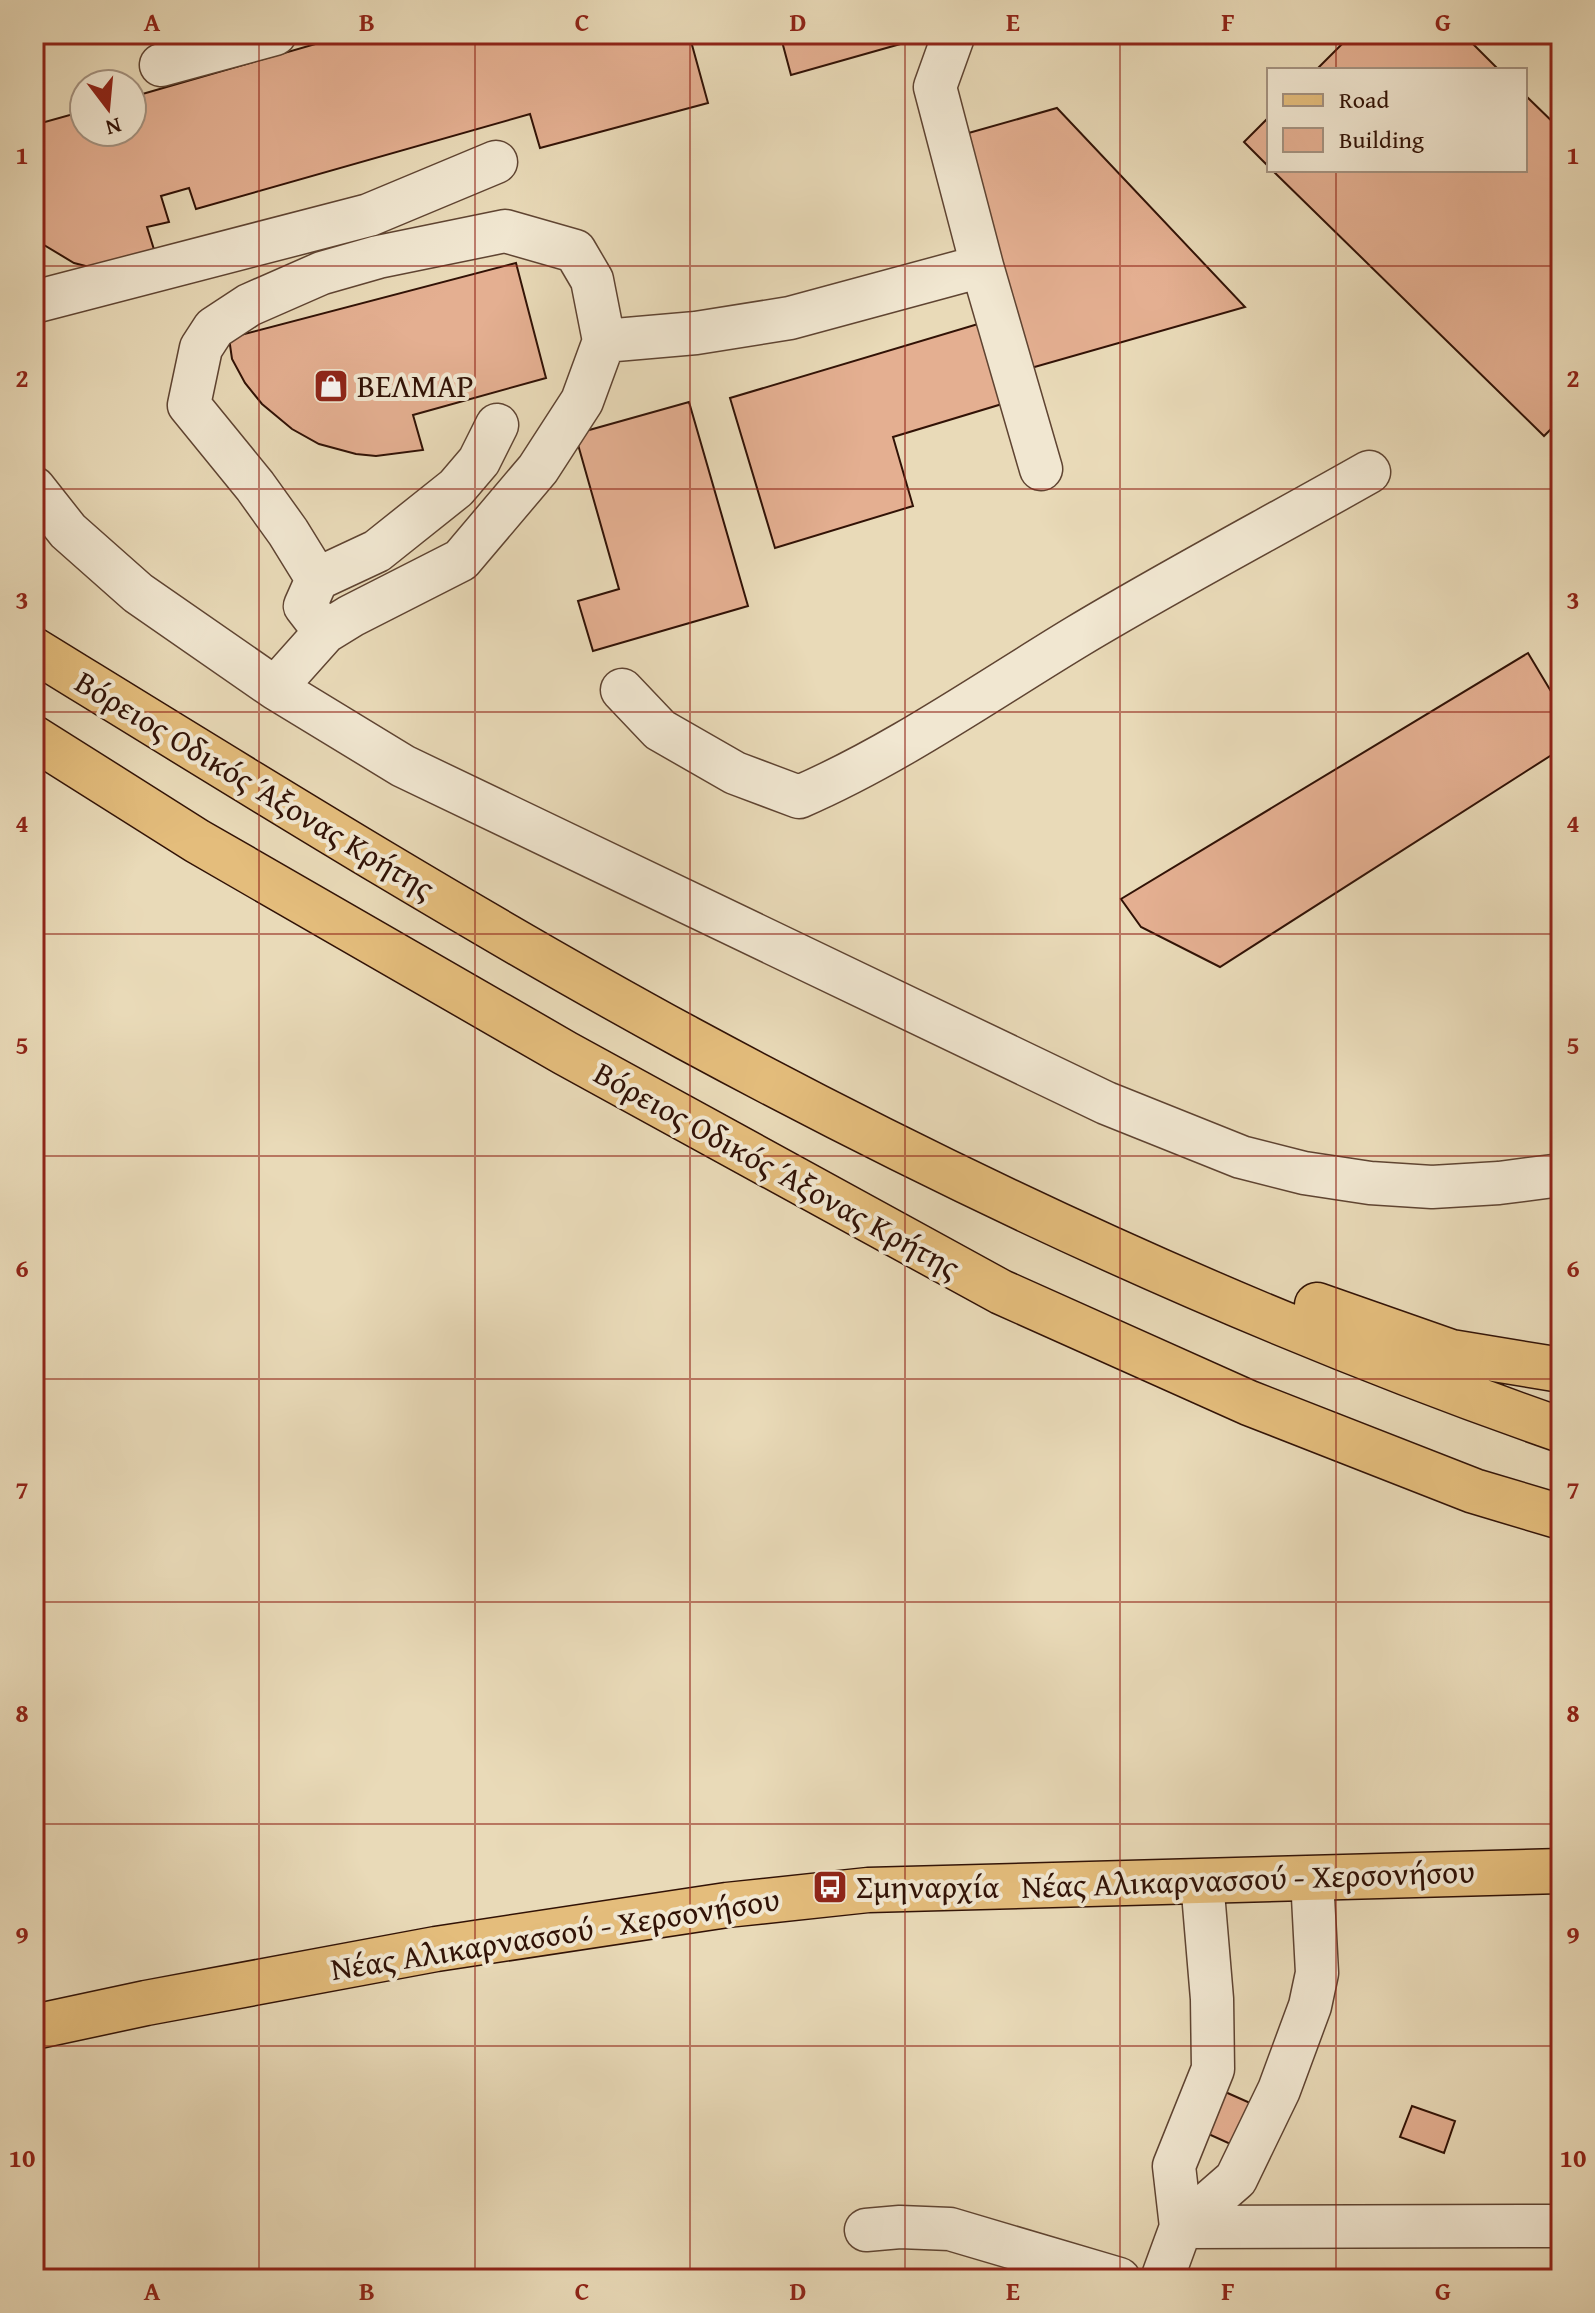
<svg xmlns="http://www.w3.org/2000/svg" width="1595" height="2313" viewBox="0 0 1595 2313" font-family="'Gentium Book Plus',serif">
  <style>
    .building { fill: #e4af91; stroke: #311206; stroke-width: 2 }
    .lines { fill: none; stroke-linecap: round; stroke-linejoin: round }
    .minor-casing { stroke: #5f4432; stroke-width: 45 }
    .major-casing { stroke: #311206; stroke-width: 47 }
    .highway-casing { stroke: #311206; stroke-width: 47 }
    .minor { stroke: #f1e7d1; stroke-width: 42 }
    .major { stroke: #e4bd7c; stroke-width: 44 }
    .highway { stroke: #e4bd7c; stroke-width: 44 }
    .grid { fill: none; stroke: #8f2418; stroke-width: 2; stroke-opacity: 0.55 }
    .labels { text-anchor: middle; stroke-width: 8; stroke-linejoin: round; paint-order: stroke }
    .poi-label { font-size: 32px; fill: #311206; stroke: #f1e7d1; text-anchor: start }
    .street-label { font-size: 32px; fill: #311206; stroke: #f1e7d1 }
    .neatline { fill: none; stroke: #8f2418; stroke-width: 3 }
    .grid-label { font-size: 26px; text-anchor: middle; font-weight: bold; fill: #8f2418 }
  </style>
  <rect width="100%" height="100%" fill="#e9dab8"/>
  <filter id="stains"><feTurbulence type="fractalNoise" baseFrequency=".0025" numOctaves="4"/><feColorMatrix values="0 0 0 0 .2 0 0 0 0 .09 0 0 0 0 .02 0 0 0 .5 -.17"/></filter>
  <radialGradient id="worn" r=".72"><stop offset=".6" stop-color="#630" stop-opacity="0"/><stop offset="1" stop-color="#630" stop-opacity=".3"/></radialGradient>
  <!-- building -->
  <path class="building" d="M 350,34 L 689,34 L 708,103 L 540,148 L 530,114 L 196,209 L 189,188 L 161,196 L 169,222 L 147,227 L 156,256 L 101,270 L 74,263 L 34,239 L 34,125 L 84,111 L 84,132 L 132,132 L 132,97 Z
    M 780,34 L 909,34 L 911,41 L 791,75 Z
    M 1352,34 L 1463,34 L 1499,70 L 1316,70 Z
    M 1525,95 L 1561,130 L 1561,419 L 1544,436 L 1272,170 L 1525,170 Z
    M 1057,108 L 1245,307 L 1024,370 L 958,136 Z
    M 1269,117 L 1269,167 L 1244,142 Z
    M 516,263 L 546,378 L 413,415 L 423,450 L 376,456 L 356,454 L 319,444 L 292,429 L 262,404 L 245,383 L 232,359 L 229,338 Z
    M 978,324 L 1002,404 L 893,437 L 913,506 L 775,548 L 730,398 Z
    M 689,402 L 748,606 L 593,651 L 578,601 L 619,589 L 575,434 Z
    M 1528,653 L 1561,708 L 1561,749 L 1220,967 L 1141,927 L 1121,899 Z
    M 1223,2091 L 1257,2106 L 1237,2147 L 1204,2132 Z
    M 1412,2106 L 1455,2121 L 1444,2153 L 1400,2137 Z"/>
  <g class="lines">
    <!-- minor casing -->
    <g class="minor-casing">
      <path id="minor" d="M 954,34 L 935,87 L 982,266 L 1041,469
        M 161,65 L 275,34
        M 34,302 L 369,215 L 496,162
        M 604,341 L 696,333 L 790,318 L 982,266
        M 34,488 L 68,531 L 138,593 L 275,688 L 403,766 L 1106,1103 L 1241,1157 L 1304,1173 L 1370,1183 L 1432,1187 L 1499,1183 L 1561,1175
        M 325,632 L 305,606 L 317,579 L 377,551 L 456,488 L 479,461 L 497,425
        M 275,688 L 325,632 L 351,616 L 461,560 L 538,469 L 582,401 L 604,341 L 592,280 L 575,251 L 505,231 L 378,257 L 322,273 L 249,305 L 214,328 L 201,348 L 189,405 L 255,486 L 288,532 L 317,579
        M 622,690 L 660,730 L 735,773 L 799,797 C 896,755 987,691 1078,636 C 1173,579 1272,527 1369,472
        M 1181,2227 L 1236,2179 L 1279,2090 L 1310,2006 L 1317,1973 L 1312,1878
        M 1181,2227 L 1561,2226
        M 866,2230 L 900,2227 L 950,2229 L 1119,2279
        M 1162,2279 L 1181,2227 L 1174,2166 L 1213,2069 L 1212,1999 L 1202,1881"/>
    </g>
    <!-- major casing -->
    <g class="major-casing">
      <path id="major" d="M 34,2027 L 146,2003 L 436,1949 L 727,1905 L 868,1890 L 1561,1871"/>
    </g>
    <!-- highway casing -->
    <g class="highway-casing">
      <path id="highway" d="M 34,650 C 250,783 465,917 687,1038 C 968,1190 1260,1325 1561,1430
        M 34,738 L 197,841 L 565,1053 L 1001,1292 L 1249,1403 L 1474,1491 L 1561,1517
        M 1317,1305 L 1451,1352 L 1561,1370"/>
    </g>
    <!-- minor -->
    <use href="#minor" class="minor"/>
    <!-- major -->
    <use href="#major" class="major"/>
    <!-- highway -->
    <use href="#highway" class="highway"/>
  </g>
  <!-- grid -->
  <path class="grid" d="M 259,34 L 259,2279M 475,34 L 475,2279M 690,34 L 690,2279M 905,34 L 905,2279M 1120,34 L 1120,2279M 1336,34 L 1336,70M 1336,170 L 1336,2279M 34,266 L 1561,266M 34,489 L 1561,489M 34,712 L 1561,712M 34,934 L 1561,934M 34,1156 L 1561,1156M 34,1379 L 1561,1379M 34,1602 L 1561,1602M 34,1824 L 1561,1824M 34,2046 L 1561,2046"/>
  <!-- icons -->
  <defs>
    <g id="shop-square" transform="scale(1.8)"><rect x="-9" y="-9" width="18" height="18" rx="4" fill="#8f2418" stroke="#f1e7d1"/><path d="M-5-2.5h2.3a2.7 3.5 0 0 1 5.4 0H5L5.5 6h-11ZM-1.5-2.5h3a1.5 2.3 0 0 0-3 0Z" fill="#fff"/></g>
    <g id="bus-square" transform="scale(1.8)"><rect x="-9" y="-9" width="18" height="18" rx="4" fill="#8f2418" stroke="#f1e7d1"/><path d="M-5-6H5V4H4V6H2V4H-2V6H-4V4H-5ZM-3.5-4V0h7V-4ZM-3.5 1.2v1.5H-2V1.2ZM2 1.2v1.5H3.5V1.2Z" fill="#fff"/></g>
  </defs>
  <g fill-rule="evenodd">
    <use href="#shop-square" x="331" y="386"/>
    <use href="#bus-square" x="830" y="1887"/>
  </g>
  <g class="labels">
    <!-- poi labels -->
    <g class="poi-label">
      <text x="357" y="397">ΒΕΛΜΑΡ</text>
      <text x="856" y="1898">Σμηναρχία</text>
    </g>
    <!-- street labels -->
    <g class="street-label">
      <text transform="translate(255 785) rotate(31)" y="11">Βόρειος Οδικός Άξονας Κρήτης</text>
      <text transform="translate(777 1170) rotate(29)" y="11">Βόρειος Οδικός Άξονας Κρήτης</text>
      <text transform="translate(1248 1879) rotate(-2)" y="11">Νέας Αλικαρνασσού - Χερσονήσου</text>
      <text transform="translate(555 1934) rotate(-9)" y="11">Νέας Αλικαρνασσού - Χερσονήσου</text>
    </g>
  </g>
  <!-- margin -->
  <rect width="1595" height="2313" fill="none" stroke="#e9dab8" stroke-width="88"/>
  <!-- legend -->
  <rect x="1267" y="68" width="260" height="104" fill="#f1e7d1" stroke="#a49280" stroke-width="2"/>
  <rect x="1283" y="94" width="40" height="12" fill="#e4bd7c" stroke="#a49280" stroke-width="2"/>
  <text x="1339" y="108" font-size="24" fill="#311206">Road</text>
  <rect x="1283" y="128" width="40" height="24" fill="#e4af91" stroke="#a49280" stroke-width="2"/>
  <text x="1339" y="148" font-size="24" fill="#311206">Building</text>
  <!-- north arrow -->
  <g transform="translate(108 108) rotate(164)"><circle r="38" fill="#f1e7d1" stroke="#a49280" stroke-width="2"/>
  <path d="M0-6L14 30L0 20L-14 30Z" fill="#8f2418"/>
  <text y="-12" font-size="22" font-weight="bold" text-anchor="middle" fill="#311206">N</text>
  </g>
  <rect x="44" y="44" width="1507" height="2225" class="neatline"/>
  <g class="grid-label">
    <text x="152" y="31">A</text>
    <text x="367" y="31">B</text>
    <text x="582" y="31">C</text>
    <text x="798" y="31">D</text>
    <text x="1013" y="31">E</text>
    <text x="1228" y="31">F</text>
    <text x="1443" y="31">G</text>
    <text x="22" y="164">1</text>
    <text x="1573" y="164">1</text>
    <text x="22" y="387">2</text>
    <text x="1573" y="387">2</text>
    <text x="22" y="609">3</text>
    <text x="1573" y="609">3</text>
    <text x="22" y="832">4</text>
    <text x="1573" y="832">4</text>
    <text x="22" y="1054">5</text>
    <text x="1573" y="1054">5</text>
    <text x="22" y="1277">6</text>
    <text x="1573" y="1277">6</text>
    <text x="22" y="1499">7</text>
    <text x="1573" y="1499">7</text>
    <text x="22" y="1722">8</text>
    <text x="1573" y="1722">8</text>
    <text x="22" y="1944">9</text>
    <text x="1573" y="1944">9</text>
    <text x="22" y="2167">10</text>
    <text x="1573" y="2167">10</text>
    <text x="152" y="2300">A</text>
    <text x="367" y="2300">B</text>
    <text x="582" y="2300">C</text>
    <text x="798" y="2300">D</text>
    <text x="1013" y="2300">E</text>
    <text x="1228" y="2300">F</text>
    <text x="1443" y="2300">G</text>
  </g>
  <rect width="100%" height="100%" filter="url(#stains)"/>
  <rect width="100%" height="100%" fill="url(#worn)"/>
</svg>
